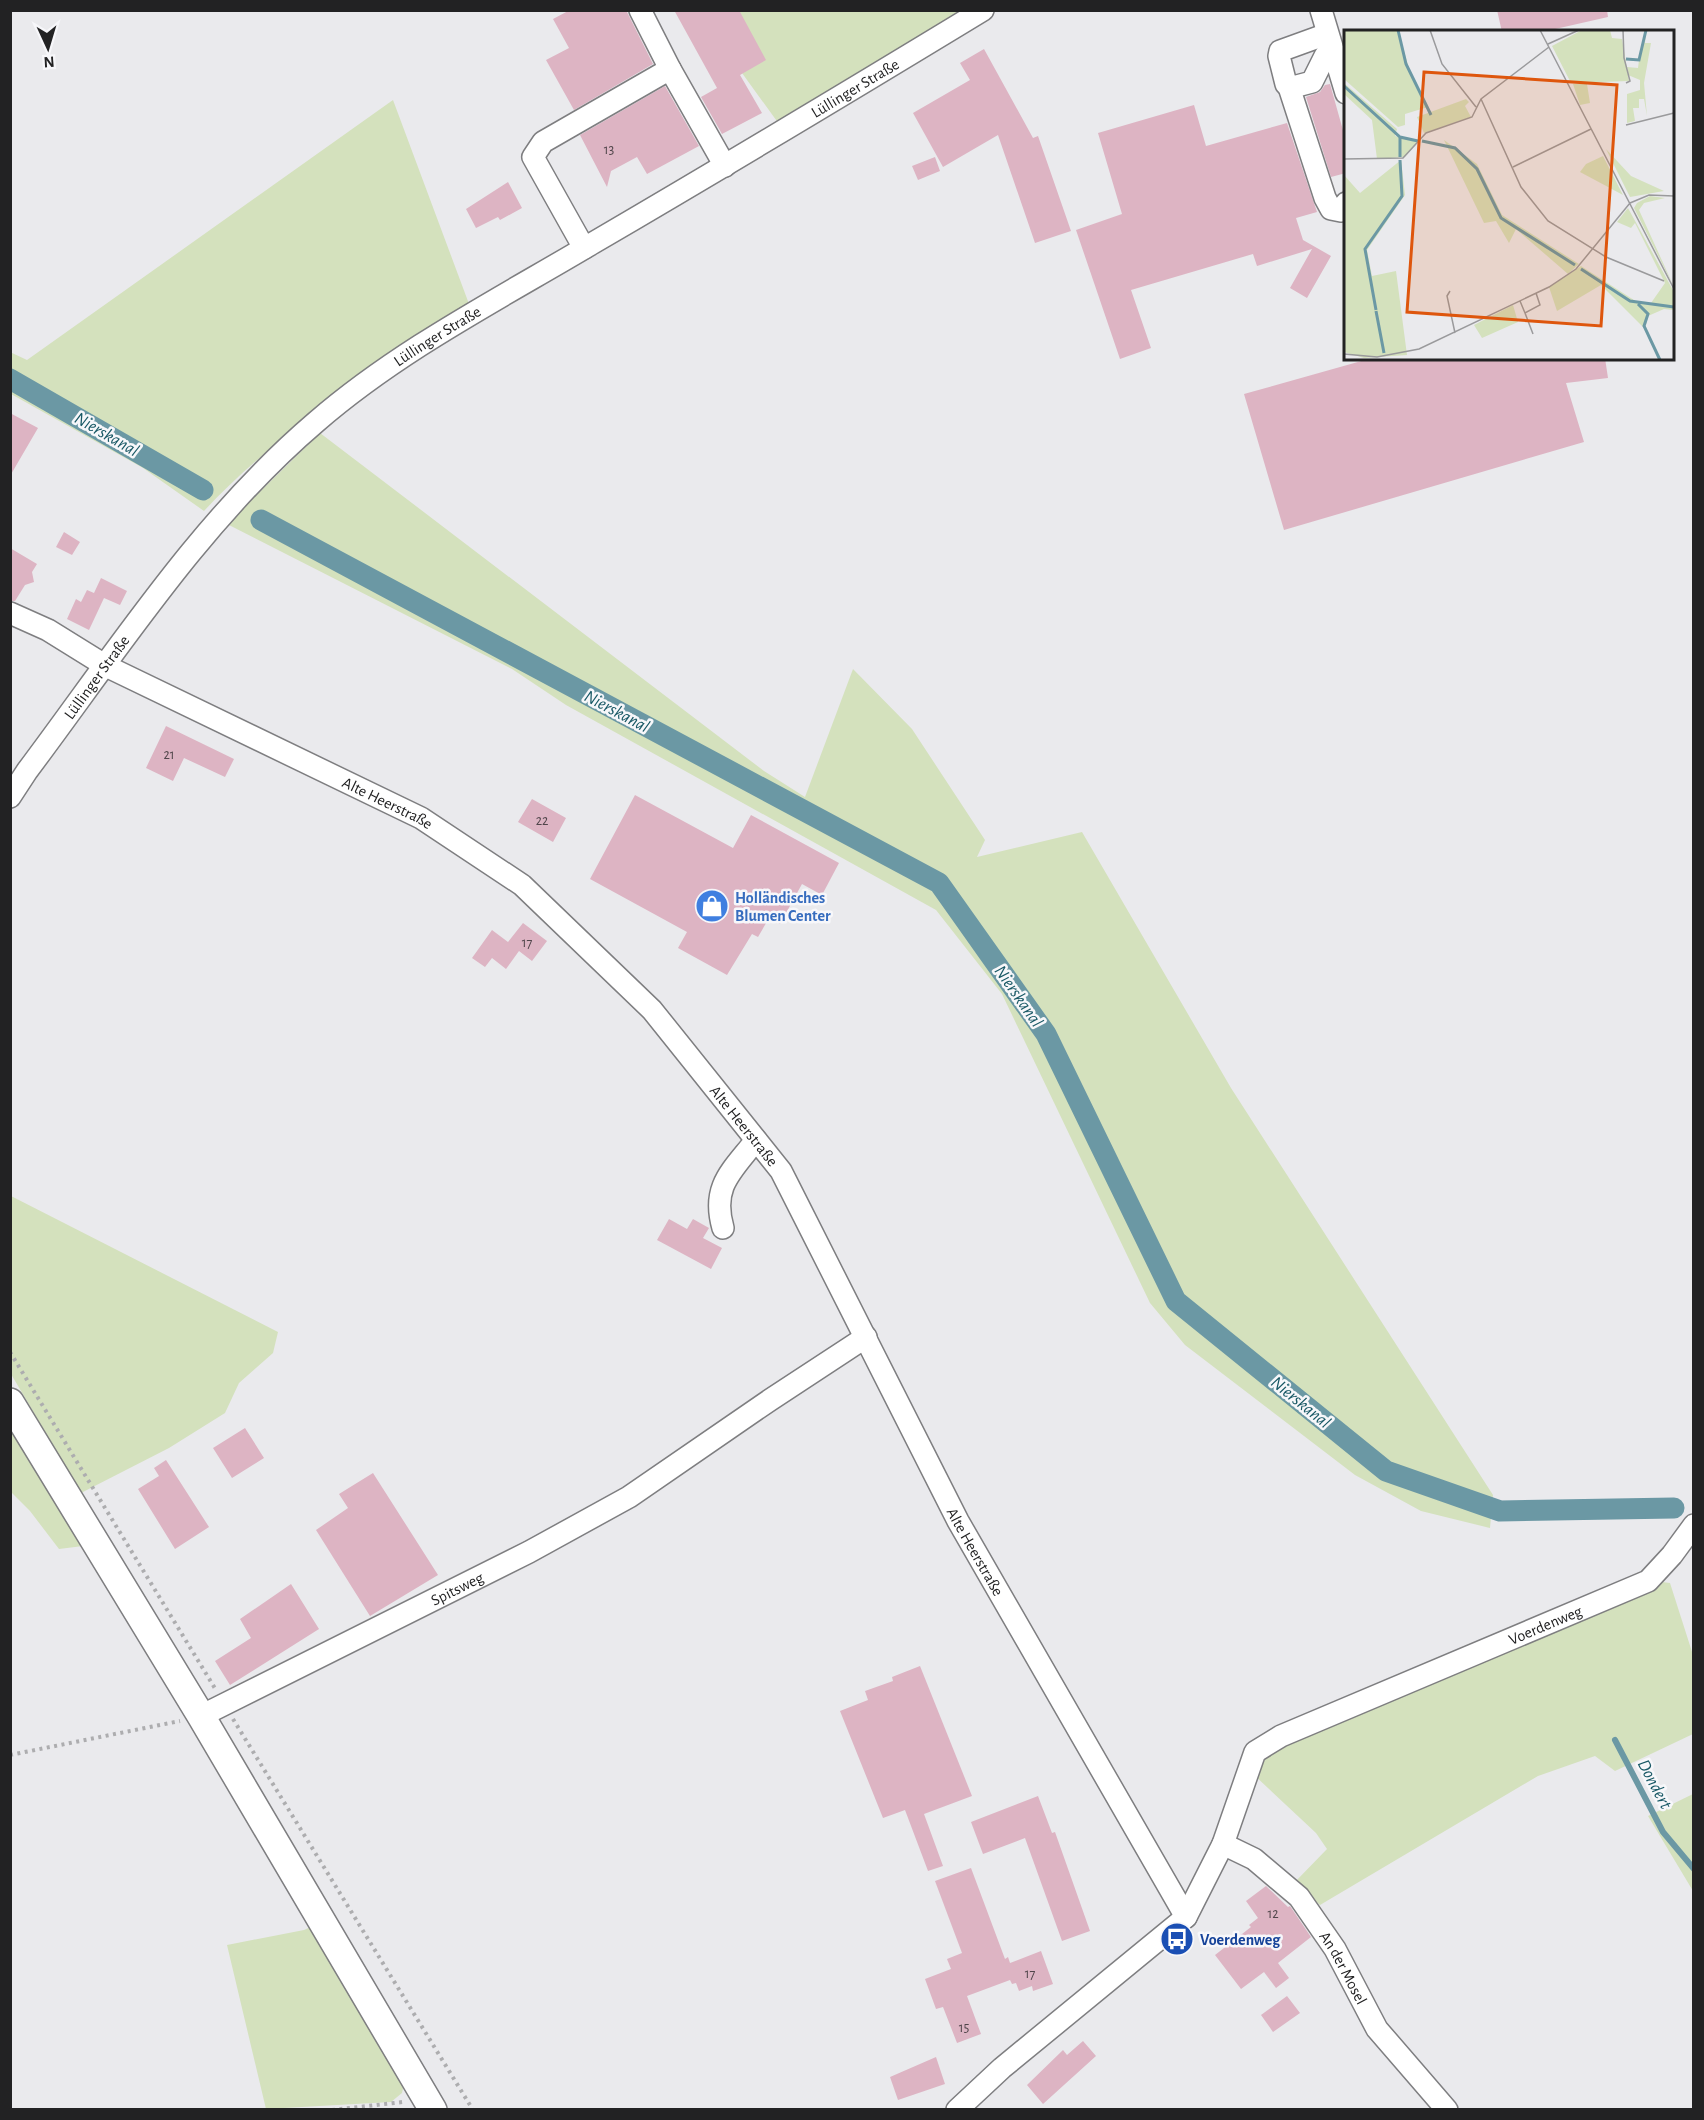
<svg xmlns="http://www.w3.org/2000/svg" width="1704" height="2120" viewBox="0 0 1704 2120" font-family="'Alegreya Sans',sans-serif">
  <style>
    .green { fill: #d4e1bd }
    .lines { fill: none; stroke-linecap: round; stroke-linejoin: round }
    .stream { stroke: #6b98a4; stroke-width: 6 }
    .canal { stroke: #6b98a4; stroke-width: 21 }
    .building { fill: #ddb4c3 }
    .minor-casing { stroke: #7e7e80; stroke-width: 24 }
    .major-casing { stroke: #7e7e80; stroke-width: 30 }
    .path { stroke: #adadaf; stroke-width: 4; stroke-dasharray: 3 4.5; stroke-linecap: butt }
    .minor { stroke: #fff; stroke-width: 21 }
    .major { stroke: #fff; stroke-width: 27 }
    .labels { text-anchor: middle; stroke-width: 5; stroke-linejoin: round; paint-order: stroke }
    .number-label { font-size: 14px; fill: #51464b }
    .street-label { font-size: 16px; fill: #222223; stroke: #f7f7fa }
    .shop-label { font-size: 16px; font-weight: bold; fill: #366cbe; stroke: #f7f7fa; text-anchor: start }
    .transit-label { font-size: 16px; font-weight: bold; fill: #164399; stroke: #f7f7fa; text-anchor: start }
    .water-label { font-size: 18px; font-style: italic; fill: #185865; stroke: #f7f7fa }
    .inset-river { fill: none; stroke: #6b98a4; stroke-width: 3 }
    .inset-road { fill: none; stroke: #9a9a9c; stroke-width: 1.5 }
    .view { fill: #de560d; fill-opacity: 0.15; stroke: #de560d; stroke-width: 3 }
    .inset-edge { fill: none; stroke: #222223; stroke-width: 3 }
  </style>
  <rect width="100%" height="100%" fill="#eaeaed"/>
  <!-- green -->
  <path class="green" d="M 736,11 L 985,11 L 784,131 L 742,73 Z
    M 393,100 L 472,312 C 377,373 282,427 204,511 L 143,468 L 11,394 L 10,352 L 27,360 Z
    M 320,433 L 764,771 L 805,797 L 853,669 L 912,729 L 985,840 L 977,857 L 1082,832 L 1231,1088 L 1493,1495 L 1490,1528 L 1421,1511 L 1355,1475 L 1185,1345 L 1150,1303 L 1002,994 L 936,910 L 566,705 L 512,669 L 227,524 Z
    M 11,1196 L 278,1332 L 273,1353 L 239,1383 L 225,1413 L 169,1448 L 81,1493 L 11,1374 Z
    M 10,1428 L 83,1546 L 59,1549 L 30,1511 L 11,1492 Z
    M 1662,1582 L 1670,1583 L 1693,1655 L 1693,1734 L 1615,1771 L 1595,1756 L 1538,1776 L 1320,1905 L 1294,1883 L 1327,1849 L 1316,1833 L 1253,1774 L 1261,1754 Z
    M 1693,1794 L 1693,1891 L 1648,1816 Z
    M 315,1925 L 406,2075 L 402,2093 L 391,2102 L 266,2109 L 227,1945 L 304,1930 Z"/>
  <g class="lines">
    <!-- stream -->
    <path class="stream" d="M 1615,1740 L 1663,1832 L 1694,1869"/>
    <!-- canal -->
    <path class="canal" d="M 10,379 L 203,490
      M 261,520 L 939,883 L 1046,1034 L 1176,1301 L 1386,1471 L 1500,1511 L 1674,1508"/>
  </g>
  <!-- building -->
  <path class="building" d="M 570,10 L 626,10 L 653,64 L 574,110 L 546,60 L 569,48 L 553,19 Z
    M 674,10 L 739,10 L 766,60 L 740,75 L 762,113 L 722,134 L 701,97 L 717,88 Z
    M 1497,10 L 1607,10 L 1608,17 L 1542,32 L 1502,32 Z
    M 984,49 L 1033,138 L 1038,136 L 1071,231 L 1035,243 L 998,135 L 943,167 L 913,113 L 970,80 L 960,63 Z
    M 1330,84 L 1346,141 L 1346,173 L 1331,177 L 1306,97 L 1320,92 L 1325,85 Z
    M 665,86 L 699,146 L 647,174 L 637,157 L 611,171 L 607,187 L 580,135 Z
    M 1194,105 L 1206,146 L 1287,123 L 1317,212 L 1296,218 L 1303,240 L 1331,256 L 1307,298 L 1290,288 L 1312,249 L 1257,266 L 1253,254 L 1131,290 L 1151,348 L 1120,359 L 1076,230 L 1122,214 L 1098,133 Z
    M 935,157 L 940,171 L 918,180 L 912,166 Z
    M 508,182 L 522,208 L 500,220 L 498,217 L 476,228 L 466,209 Z
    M 1372,358 L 1605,358 L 1608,378 L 1566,383 L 1584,442 L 1284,530 L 1244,394 Z
    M 10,413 L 38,428 L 10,476 Z
    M 64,532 L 80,542 L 72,555 L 56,547 Z
    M 10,548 L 37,564 L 32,572 L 34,582 L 25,585 L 15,601 L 10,601 Z
    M 101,578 L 127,591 L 120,605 L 104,598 L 89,630 L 67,619 L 76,599 L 81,602 L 87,590 L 94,593 Z
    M 166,726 L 234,759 L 225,777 L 184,758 L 173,781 L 146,768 Z
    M 635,795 L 733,848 L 751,815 L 839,863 L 822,895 L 802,884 L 780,924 L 769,918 L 758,937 L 752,934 L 727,975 L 678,948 L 687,932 L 590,879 Z
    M 532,799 L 566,818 L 553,842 L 518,822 Z
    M 523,923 L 547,941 L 532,961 L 519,951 L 506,969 L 492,958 L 485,967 L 472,958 L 492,930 L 508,942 Z
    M 669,1219 L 687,1229 L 693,1219 L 709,1228 L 703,1238 L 722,1248 L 711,1269 L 657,1240 Z
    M 245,1428 L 264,1458 L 232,1478 L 213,1448 Z
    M 166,1460 L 209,1527 L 175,1549 L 138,1489 L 159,1476 L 154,1468 Z
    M 373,1473 L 438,1575 L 370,1616 L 316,1530 L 348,1508 L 339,1494 Z
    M 291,1584 L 319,1629 L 230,1685 L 215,1661 L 251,1638 L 240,1619 Z
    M 920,1666 L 972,1796 L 924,1814 L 943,1866 L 928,1871 L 905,1810 L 883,1818 L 840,1711 L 868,1700 L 865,1691 L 893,1681 L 892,1677 Z
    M 1038,1796 L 1052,1833 L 1055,1832 L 1090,1931 L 1062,1941 L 1025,1838 L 983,1854 L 971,1822 Z
    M 971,1868 L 1005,1959 L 1008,1957 L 1010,1963 L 1041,1951 L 1053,1984 L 1033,1991 L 1032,1986 L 1019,1991 L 1016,1983 L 1012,1984 L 1010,1980 L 967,1996 L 981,2034 L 957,2043 L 943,2007 L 936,2009 L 925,1979 L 951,1969 L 947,1959 L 962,1953 L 935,1881 Z
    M 1266,1886 L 1288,1907 L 1290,1906 L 1311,1937 L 1278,1963 L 1289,1978 L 1276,1988 L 1264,1972 L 1241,1989 L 1215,1955 L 1251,1927 L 1249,1925 L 1258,1918 L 1246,1901 Z
    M 1287,1996 L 1300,2013 L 1273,2032 L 1261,2015 Z
    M 1083,2041 L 1096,2056 L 1043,2104 L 1027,2085 L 1063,2050 L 1067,2055 Z
    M 936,2057 L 945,2084 L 898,2100 L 890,2077 Z"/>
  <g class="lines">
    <!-- minor casing -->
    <g class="minor-casing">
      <g id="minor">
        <path d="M 640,10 L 670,69"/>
        <path d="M 1321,10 L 1346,93"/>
        <path d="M 1327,34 L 1280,51 L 1279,56 L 1286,84 L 1293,87 L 1312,82 L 1325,56 L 1332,50"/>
        <path d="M 1289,87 L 1325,198 L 1331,209 L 1341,211 L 1346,203"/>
        <path d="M 584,248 L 533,157 L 543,142 L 670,69 L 725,166"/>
        <path id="s1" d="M 10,613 L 48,630 L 106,666 L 421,818 L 522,885 L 652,1010 L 781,1171 L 958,1521 L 1186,1917"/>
        <path id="s2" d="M 10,797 L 27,771 C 117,651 201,520 316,422 C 399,350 499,299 593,243 C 723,167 853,89 983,10"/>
        <path d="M 723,1228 C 711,1186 732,1171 756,1140"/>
        <path id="s3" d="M 201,1716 L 529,1552 L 629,1497 L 770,1400 L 866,1337"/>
        <path id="s4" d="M 1223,1844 L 1254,1859 L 1299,1897 L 1335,1949 L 1377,2029 L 1447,2110"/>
        <path id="s5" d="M 957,2110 L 1002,2068 L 1186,1917 L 1223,1844 L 1255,1752 L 1281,1736 L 1648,1581 L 1672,1555 L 1694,1525"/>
      </g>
    </g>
    <!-- major casing -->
    <g class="major-casing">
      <path id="major" d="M 10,1402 L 201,1716 L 433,2110"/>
    </g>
    <!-- path -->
    <path class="path" d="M 10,1352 L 216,1690
      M 233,1719 L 473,2110
      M 10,1755 L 180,1721
      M 332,2110 L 403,2102"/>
    <!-- minor -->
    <use href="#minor" class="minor"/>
    <!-- major -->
    <use href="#major" class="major"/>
  </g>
  <!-- icons -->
  <defs>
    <g id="shop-disc" transform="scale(1.725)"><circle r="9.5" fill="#3f7fe0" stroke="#f7f7fa"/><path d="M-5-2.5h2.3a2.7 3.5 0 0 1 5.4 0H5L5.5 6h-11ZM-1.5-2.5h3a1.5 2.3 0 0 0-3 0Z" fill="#fff"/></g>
    <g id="bus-disc" transform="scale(1.725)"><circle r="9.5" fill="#1a4fb4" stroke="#f7f7fa"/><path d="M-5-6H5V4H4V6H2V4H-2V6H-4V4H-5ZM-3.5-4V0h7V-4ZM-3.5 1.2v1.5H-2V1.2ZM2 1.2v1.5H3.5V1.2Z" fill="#fff"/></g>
  </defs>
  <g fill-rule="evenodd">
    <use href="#shop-disc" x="712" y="906"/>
    <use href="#bus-disc" x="1177" y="1939"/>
  </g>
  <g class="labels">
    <!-- number labels -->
    <g class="number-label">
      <text x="609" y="154">13</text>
      <text x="169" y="759">21</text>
      <text x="542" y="825">22</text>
      <text x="527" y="947">17</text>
      <text x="1273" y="1918">12</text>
      <text x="1030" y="1978">17</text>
      <text x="964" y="2032">15</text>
    </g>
    <!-- street labels -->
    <g class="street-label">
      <text dy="6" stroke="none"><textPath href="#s2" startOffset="1120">Lüllinger Straße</textPath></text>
      <text dy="6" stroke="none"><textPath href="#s2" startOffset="634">Lüllinger Straße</textPath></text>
      <text dy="6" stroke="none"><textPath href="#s2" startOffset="148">Lüllinger Straße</textPath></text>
      <text dy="6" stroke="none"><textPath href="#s1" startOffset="423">Alte Heerstraße</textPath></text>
      <text dy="6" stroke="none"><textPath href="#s1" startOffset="909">Alte Heerstraße</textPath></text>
      <text dy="6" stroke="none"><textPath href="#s1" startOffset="1395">Alte Heerstraße</textPath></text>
      <text dy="6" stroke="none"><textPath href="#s3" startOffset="286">Spitsweg</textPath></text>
      <text dy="6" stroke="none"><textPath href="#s5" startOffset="796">Voerdenweg</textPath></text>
      <text dy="6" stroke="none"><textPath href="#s4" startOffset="177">An der Mosel</textPath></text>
    </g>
    <!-- shop labels -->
    <g class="shop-label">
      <text x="735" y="903">Holländisches<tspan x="735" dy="18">Blumen Center</tspan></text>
    </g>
    <!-- transit labels -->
    <g class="transit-label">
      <text x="1200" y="1945">Voerdenweg</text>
    </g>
    <!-- water labels -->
    <g class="water-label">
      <text transform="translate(107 434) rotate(30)" y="6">Nierskanal</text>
      <text transform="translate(617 711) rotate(28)" y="6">Nierskanal</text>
      <text transform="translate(1019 996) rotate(55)" y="6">Nierskanal</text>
      <text transform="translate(1301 1402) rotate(39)" y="6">Nierskanal</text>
      <text transform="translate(1655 1784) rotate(62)" y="6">Dondert</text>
    </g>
  </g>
  <!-- overview -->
  <g transform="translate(1344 30)">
    <rect width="330" height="330" fill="#eaeaed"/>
    <path d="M 0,0 L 54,0 L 66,42 L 84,77 L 61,84 L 61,95 L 54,97 L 0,49 ZM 238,0 L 266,0 L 268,8 L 278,9 L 285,51 L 227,53 L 208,16 ZM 302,0 L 301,13 L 307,13 L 300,53 L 303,86 L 300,69 L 295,69 L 295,78 L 289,78 L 291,91 L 283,93 L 283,64 L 296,60 L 296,50 L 284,45 L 283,37 L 294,38 L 295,30 L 280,29 L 295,29 ZM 0,53 L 53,99 L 51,106 L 74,112 L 61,127 L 33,129 L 28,90 L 0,64 ZM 229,54 L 243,54 L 246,73 L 236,75 ZM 122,69 L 125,72 L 121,76 L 127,87 L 80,103 L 73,87 ZM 100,110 L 133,134 L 158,185 L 235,234 L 224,244 L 172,199 L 165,213 L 152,191 L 140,193 ZM 262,119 L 287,146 L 320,161 L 286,167 ZM 259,126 L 279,165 L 236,142 L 242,134 ZM 57,130 L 61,165 L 23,220 L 28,246 L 52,241 L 63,325 L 20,328 L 0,322 L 0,145 L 16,163 ZM 306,166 L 321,168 L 300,173 L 295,180 L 330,257 L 290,178 L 293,173 ZM 284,178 L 330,262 L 330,280 L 320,279 L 304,286 L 301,299 L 257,255 L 213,281 L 205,257 L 237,236 L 293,272 L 307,273 L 321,253 L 291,193 L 287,198 L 273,192 ZM 169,275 L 174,292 L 138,308 L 130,295 Z" fill="#d4e1bd"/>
    <path class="inset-river" d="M 54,0 L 62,34 L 87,85M 282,29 L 295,30 L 302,0M 0,56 L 56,107 L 74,111M 56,107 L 56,127M 78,111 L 111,118 L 133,139 L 157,188 L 231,235M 237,239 L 286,271 L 330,277M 294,274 L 304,284 L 300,296 L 316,330M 32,280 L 21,219 L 58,166 L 56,130M 32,281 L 40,323"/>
    <path class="inset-road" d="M 86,0 L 98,34 L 132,77M 196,0 L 330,259M 279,0 L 280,28 L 286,51 L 282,53M 204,14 L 235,0M 137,69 L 177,157 L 204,191 L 262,227 L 320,251M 282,95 L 330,83M 0,129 L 59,128 L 82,103 L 128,87 L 137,69 L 205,17M 169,137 L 247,99M 286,173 L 305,165 L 330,166M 106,261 L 103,266 L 111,303M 176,271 L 181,283 L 196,275 L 192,263M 181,283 L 189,304M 0,324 L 33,327 L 75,319 L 205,257 L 232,239 L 286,173"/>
    <path class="view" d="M 80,42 L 273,55 L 257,296 L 63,282 Z"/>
    <rect width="330" height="330" class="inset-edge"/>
  </g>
  <!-- border -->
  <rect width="1704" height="2120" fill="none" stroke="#222223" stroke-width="24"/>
  <!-- north arrow -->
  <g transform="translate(48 48) rotate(176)" stroke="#f7f7fa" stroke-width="4.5" paint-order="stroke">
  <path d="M0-4.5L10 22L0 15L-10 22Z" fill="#222223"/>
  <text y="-9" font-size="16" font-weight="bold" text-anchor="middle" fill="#222223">N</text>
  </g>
</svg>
